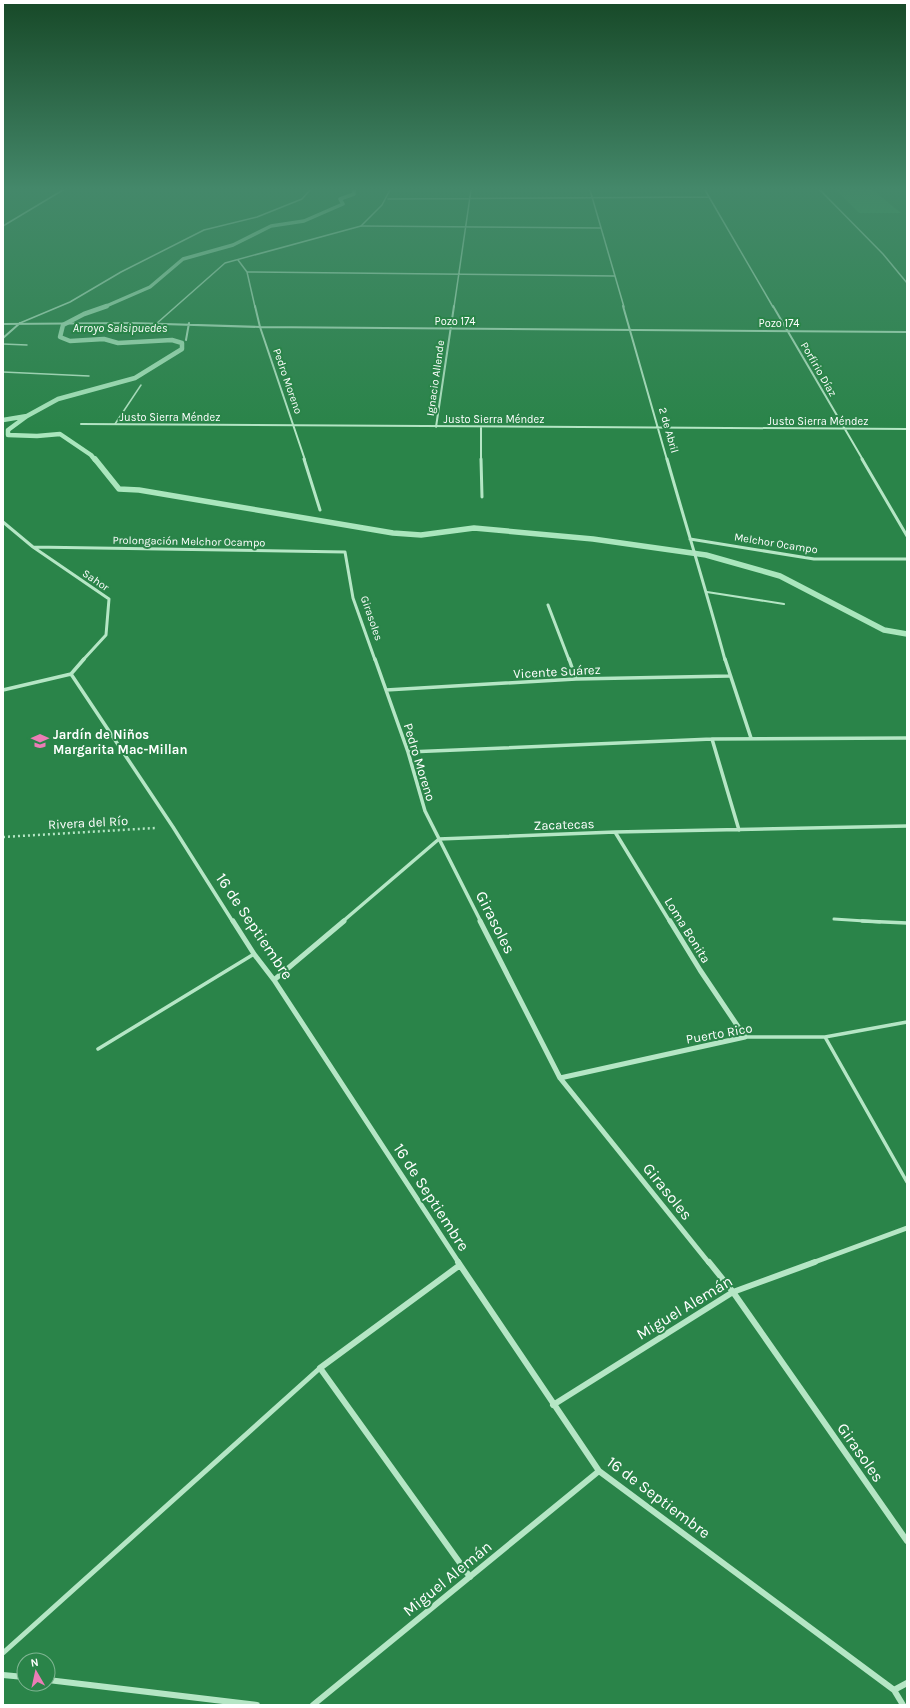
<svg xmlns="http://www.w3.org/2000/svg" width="910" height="1708" viewBox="0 0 910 1708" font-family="Karla,sans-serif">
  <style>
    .green { fill: #389d59 }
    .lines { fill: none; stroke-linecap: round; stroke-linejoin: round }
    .stream-far2 { stroke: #aae6bd; stroke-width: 3.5 }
    .stream-far1 { stroke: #aae6bd; stroke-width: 4.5 }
    .stream { stroke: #aae6bd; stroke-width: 5.5 }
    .path { stroke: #b5e6c5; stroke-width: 2.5; stroke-dasharray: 2 3; stroke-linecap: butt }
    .service-far4 { stroke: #b5e6c5; stroke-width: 1.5 }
    .service-far3 { stroke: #b5e6c5; stroke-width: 2 }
    .service-far2 { stroke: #b5e6c5; stroke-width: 3 }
    .service-far1 { stroke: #b5e6c5; stroke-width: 3.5 }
    .service { stroke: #b5e6c5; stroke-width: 5 }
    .minor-far5 { stroke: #b5e6c5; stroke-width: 1.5 }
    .minor-far4 { stroke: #b5e6c5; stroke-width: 2 }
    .minor-far3 { stroke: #b5e6c5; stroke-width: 3 }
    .minor-far2 { stroke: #b5e6c5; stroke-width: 3.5 }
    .minor-far1 { stroke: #b5e6c5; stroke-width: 5 }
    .minor { stroke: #b5e6c5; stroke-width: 6 }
    .labels { text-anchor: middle; stroke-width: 4; stroke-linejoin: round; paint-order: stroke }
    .far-street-label { font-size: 11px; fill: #fff; stroke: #2a8449 }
    .far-water-label { font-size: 12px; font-style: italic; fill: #f9fdfa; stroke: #2a8449 }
    .street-label { font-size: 13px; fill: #fff; stroke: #2a8449 }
    .poi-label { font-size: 13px; font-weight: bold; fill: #fff; stroke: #2a8449; text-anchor: start }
    .near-street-label { font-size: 16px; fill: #fff; stroke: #2a8449 }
  </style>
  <rect width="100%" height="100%" fill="#2a8449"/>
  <!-- green -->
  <path class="green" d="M 836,190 L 873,190 L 901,213 L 859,213 Z"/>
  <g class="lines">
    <!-- stream-far2 -->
    <path class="stream-far2" d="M 104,307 L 150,287 L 183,259 L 233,245 L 271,226 L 304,221 L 343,204 L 340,199 L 354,194 L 354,190"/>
    <!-- stream-far1 -->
    <path class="stream-far1" d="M 27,416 L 8,430 L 8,435 L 37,436 L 60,434 L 91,455 L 95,460
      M 3,420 L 27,416 L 58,399 L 135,378 L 182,349 L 182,343 L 172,340 L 118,343 L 104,339 L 70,341 L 60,337 L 63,325 L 84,314 L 107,306"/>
    <!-- stream -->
    <path class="stream" d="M 95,459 L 119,489 L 139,490 L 393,533 L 421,535 L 474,528 L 593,539 L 706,555 L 780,576 L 884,630 L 907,634"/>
    <!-- path -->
    <path class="path" d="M 3,837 L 155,828"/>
    <!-- service-far4 -->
    <path class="service-far4" d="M 20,323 L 70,302 L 121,272 L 204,230 L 257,217 L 302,199 L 310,190
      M 156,324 L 225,263 L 361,226 L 382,205 L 390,190
      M 3,344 L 27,345
      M 3,372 L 89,376
      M 115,424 L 141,385"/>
    <!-- service-far3 -->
    <path class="service-far3" d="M 707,592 L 784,604"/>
    <!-- service-far2 -->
    <path class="service-far2" d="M 834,919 L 880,922"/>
    <!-- service-far1 -->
    <path class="service-far1" d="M 862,921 L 907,923
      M 745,1037 L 825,1037 L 907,1022
      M 825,1037 L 907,1182
      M 98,1049 L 254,954"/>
    <!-- service -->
    <path class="service" d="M 3,1653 L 320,1368"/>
    <!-- minor-far5 -->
    <path class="minor-far5" d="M 590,190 L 624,307
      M 705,190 L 773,307
      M 820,190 L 883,254 L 907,283
      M 388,199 L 709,197
      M 3,226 L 63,190
      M 361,226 L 601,228
      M 238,260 L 247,272 L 255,307
      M 247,272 L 615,276
      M 454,307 L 471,190"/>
    <!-- minor-far4 -->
    <path class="minor-far4" d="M 255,306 L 260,327 L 305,460
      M 623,306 L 667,460
      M 773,306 L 863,460
      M 3,324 L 132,323 L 260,327 L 907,332
      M 3,338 L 20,323
      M 186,340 L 189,323
      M 81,424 L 907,429
      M 436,427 L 454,306
      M 481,427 L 481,460"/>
    <!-- minor-far3 -->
    <path class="minor-far3" d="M 304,459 L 320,510
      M 481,459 L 482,497
      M 667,459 C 686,526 707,593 725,660
      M 862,459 L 907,536
      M 3,522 L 33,547 L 109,599 L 106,635 L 83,660
      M 690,539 L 814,559 L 907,559
      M 33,547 L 345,552 L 353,598 L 375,660
      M 548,605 L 569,660"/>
    <!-- minor-far2 -->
    <path class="minor-far2" d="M 375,659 L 408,752 L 425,811 L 481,922
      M 569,659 L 576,679
      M 725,659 L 751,738
      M 71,674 L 84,659
      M 71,674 L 173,827 L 233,922
      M 3,690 L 71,674
      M 386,690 L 576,679 L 729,676
      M 712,739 L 739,830
      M 408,752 L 712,739 L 907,738
      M 615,832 L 670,922
      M 342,922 L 439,839 L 615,832 L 907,826"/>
    <!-- minor-far1 -->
    <path class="minor-far1" d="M 233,921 L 254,954 L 274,980 L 459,1263
      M 480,921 L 560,1078 L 709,1263
      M 274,980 L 344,921
      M 560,1078 L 745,1037 L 700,970 L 670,921
      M 812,1263 L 907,1228"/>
    <!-- minor -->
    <path class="minor" d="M 458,1262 L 599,1471 L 894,1690 L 903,1705
      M 709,1262 L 733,1292 L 907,1541
      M 460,1265 L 320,1368 L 470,1577
      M 553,1405 L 733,1292 L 815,1262
      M 3,1675 L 24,1677
      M 48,1680 L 257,1705
      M 894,1690 L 907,1683
      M 313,1705 L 599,1471"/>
  </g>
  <!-- sky -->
  <linearGradient id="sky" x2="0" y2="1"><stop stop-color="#174928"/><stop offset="0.44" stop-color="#44886a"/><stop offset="1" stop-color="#44886a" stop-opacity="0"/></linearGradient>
  <rect width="910" height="429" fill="url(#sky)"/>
  <!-- icons -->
  <defs>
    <g id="school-bare" transform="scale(1.38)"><path d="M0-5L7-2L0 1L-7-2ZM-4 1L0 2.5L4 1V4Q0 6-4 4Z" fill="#ec7db6" stroke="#2a8449" stroke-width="2.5" paint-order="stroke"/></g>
  </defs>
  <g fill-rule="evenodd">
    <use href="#school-bare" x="40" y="741"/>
  </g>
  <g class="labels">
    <!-- far-street labels -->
    <g class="far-street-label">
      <text x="455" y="325">Pozo 174</text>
      <text x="779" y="327">Pozo 174</text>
      <text transform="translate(819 369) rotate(60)" y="4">Porfirio Díaz</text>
      <text transform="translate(435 378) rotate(-82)" y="4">Ignacio Allende</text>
      <text transform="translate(288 381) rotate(71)" y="4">Pedro Moreno</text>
      <text x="170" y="421">Justo Sierra Méndez</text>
      <text x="494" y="423">Justo Sierra Méndez</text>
      <text x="818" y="425">Justo Sierra Méndez</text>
      <text transform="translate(669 430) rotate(74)" y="4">2 de Abril</text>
      <text transform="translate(189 541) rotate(1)" y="4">Prolongación Melchor Ocampo</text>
      <text transform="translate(776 543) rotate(9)" y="4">Melchor Ocampo</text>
      <text transform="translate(96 580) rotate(34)" y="4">Sahor</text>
      <text transform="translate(372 618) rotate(71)" y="4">Girasoles</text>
    </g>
    <!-- far-water labels -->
    <g class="far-water-label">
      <text x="120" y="332">Arroyo Salsipuedes</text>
    </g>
    <!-- street labels -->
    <g class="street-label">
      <text transform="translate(557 671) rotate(-3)" y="5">Vicente Suárez</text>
      <text transform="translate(420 762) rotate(73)" y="5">Pedro Moreno</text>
      <text transform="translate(88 822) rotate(-3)" y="5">Rivera del Río</text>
      <text transform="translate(564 824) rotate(-2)" y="5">Zacatecas</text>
      <text transform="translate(688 930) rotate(58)" y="5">Loma Bonita</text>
      <text transform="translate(719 1033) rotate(-10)" y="5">Puerto Rico</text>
    </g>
    <!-- poi labels -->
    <g class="poi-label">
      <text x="53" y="739">Jardín de Niños<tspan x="53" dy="15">Margarita Mac-Millan</tspan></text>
    </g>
    <!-- near-street labels -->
    <g class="near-street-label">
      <text transform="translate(496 922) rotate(63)" y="6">Girasoles</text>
      <text transform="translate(255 926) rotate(56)" y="6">16 de Septiembre</text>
      <text transform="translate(668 1191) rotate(51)" y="6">Girasoles</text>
      <text transform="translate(432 1197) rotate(57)" y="6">16 de Septiembre</text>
      <text transform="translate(684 1307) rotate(-31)" y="6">Miguel Alemán</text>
      <text transform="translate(861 1452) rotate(55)" y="6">Girasoles</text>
      <text transform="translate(659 1497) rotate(37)" y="6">16 de Septiembre</text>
      <text transform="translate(447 1578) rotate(-39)" y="6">Miguel Alemán</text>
    </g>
  </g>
  <!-- border -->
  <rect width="910" height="1708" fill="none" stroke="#ffffff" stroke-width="8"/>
  <!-- north arrow -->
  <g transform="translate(36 1672) rotate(351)"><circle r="19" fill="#2a8449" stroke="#7fb592"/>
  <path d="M0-3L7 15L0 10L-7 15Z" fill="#ec7db6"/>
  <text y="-6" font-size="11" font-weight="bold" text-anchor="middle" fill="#ffffff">N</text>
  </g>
</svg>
